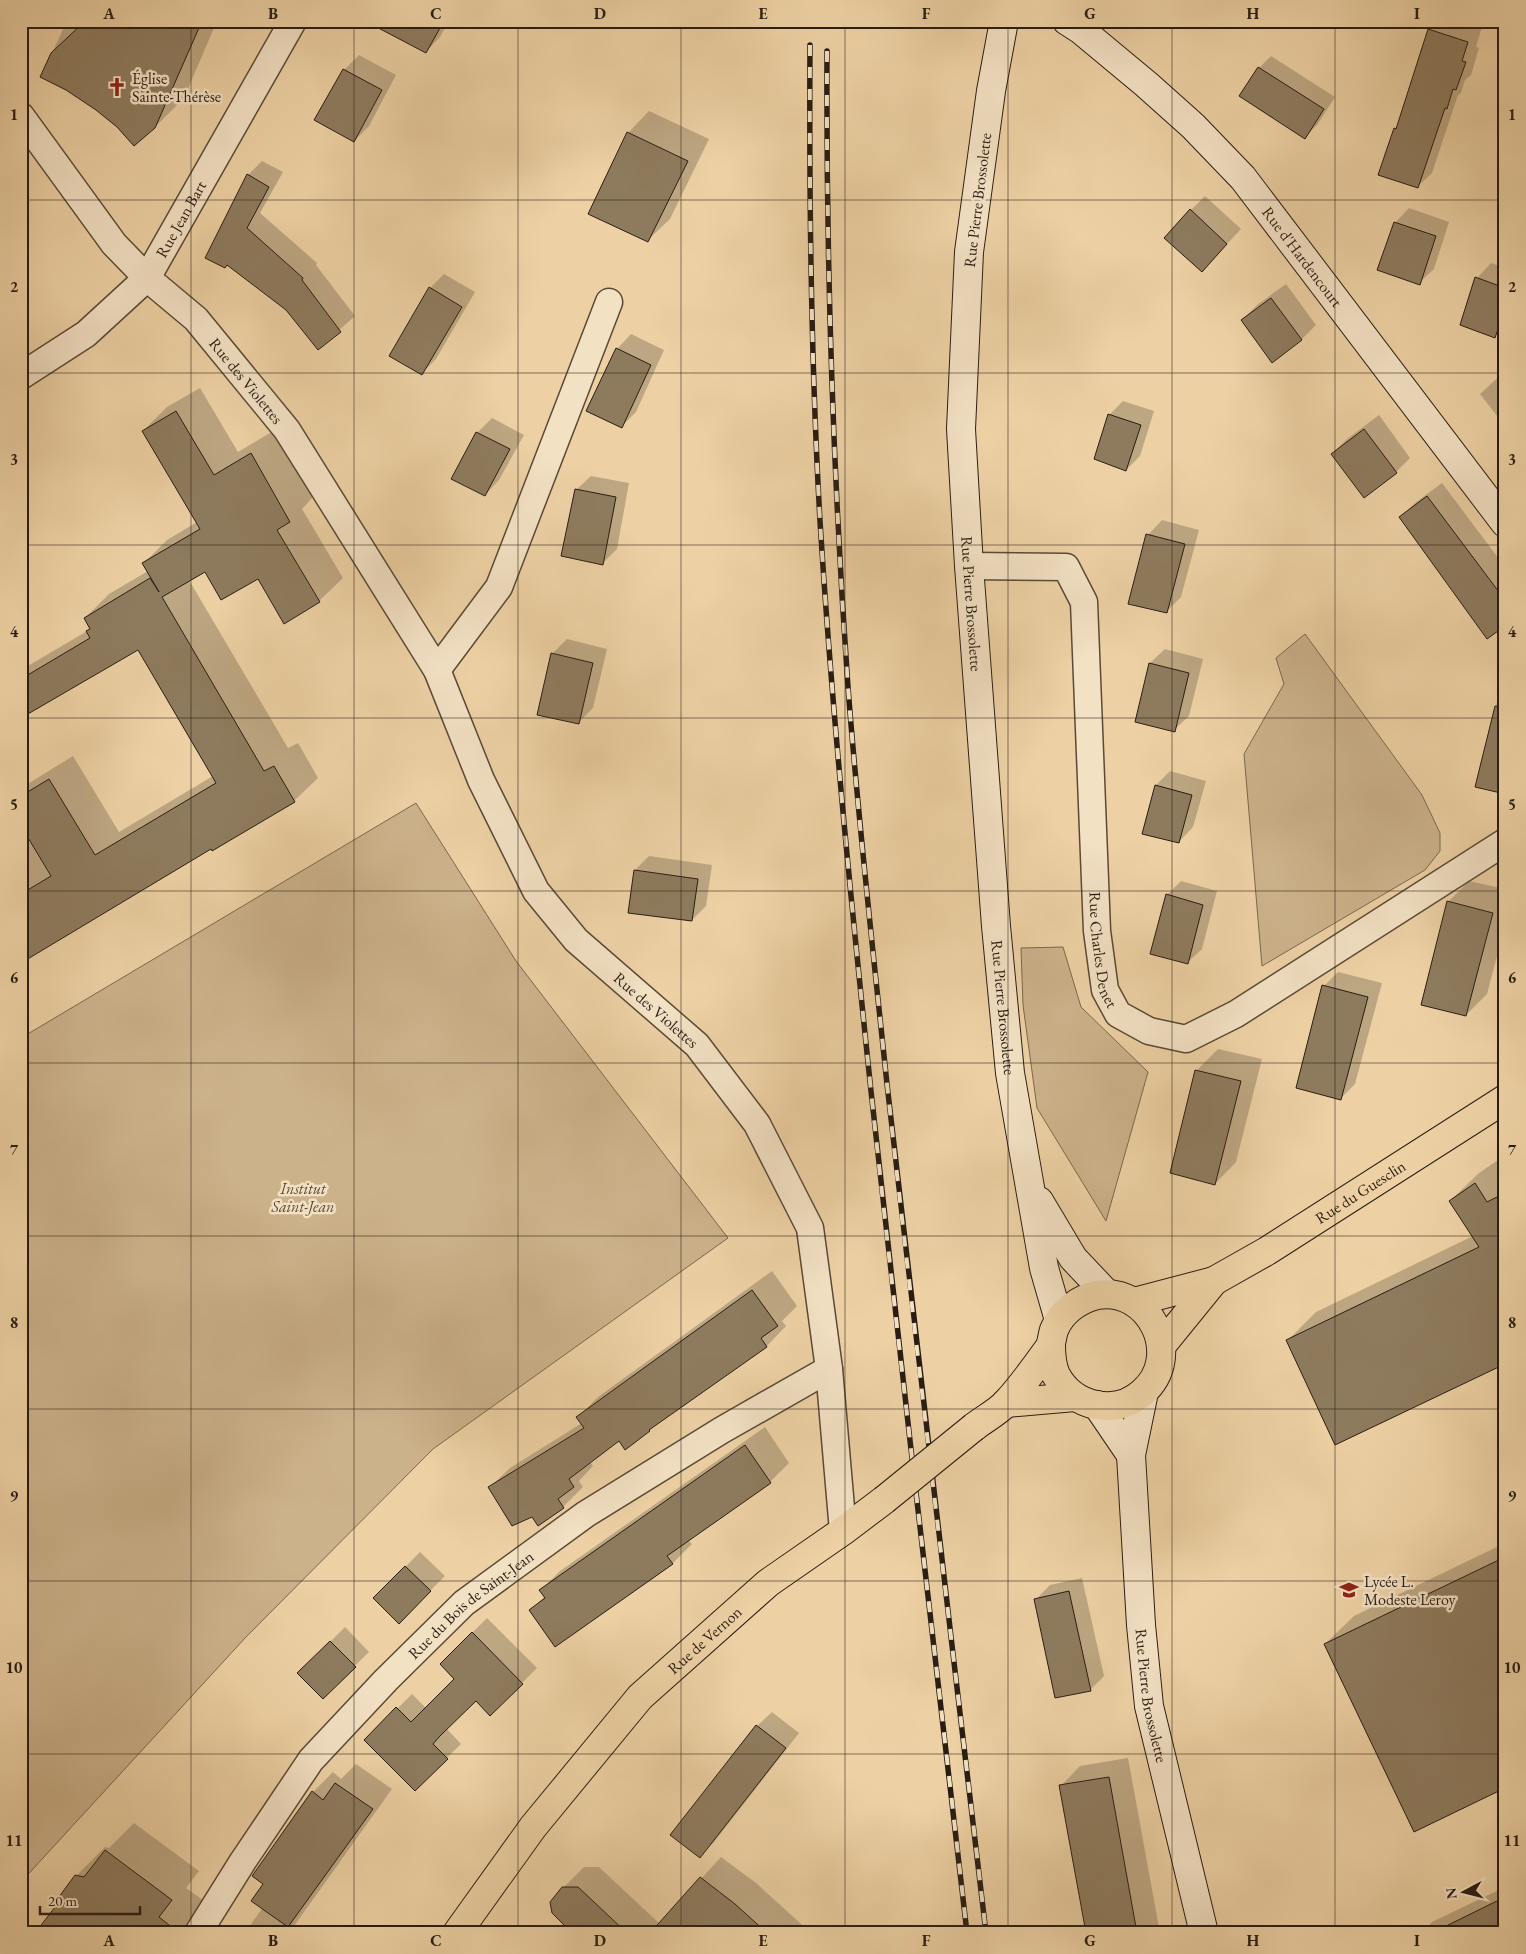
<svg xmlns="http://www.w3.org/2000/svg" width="1526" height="1954" viewBox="0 0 1526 1954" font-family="'EB Garamond',serif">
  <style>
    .green { fill: #ccb28b; stroke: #7a684f }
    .shadow { fill: #0003 }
    .building { fill: #8e7b5e; stroke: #281d13 }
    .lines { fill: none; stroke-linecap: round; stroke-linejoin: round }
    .street-casing { stroke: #594a37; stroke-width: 29 }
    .secondary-casing { stroke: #281d13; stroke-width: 30 }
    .primary-casing { stroke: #281d13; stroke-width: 30 }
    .street { stroke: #f3e1c4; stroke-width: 26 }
    .secondary { stroke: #f3e1c4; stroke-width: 28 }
    .primary { stroke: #edd1a4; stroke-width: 28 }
    .rail-casing { stroke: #281d13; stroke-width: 5.5 }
    .rail { stroke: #f3e1c4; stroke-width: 4; stroke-dasharray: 11; stroke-linecap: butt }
    .primary-bridge-casing { stroke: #281d13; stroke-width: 30; stroke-linecap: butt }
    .primary-bridge { stroke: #edd1a4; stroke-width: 28 }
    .grid { fill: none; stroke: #281d13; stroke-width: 1; stroke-opacity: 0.55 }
    .labels { text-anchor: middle; stroke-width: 5; stroke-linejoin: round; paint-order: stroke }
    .poi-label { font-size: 16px; fill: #281d13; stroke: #f3e1c4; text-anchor: start }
    .street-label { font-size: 16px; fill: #281d13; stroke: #f3e1c4 }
    .park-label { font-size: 16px; font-style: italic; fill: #594a37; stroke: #f3e1c4 }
    .neatline { fill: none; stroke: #281d13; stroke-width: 2 }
    .grid-label { font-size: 16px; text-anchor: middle; font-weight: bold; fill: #281d13 }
  </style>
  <rect width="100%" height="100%" fill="#edd1a4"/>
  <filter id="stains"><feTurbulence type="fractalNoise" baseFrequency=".004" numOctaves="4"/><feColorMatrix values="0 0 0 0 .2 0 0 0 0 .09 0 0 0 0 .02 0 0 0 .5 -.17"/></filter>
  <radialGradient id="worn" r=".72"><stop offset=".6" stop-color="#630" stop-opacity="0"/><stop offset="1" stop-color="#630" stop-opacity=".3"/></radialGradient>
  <!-- green -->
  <path class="green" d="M 1305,634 L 1422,795 L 1440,833 L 1440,851 L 1425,870 L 1262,966 L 1244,754 L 1284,684 L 1276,658 Z
    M 416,803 L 516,961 L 728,1238 L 433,1449 L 246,1637 L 21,1882 L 21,1038 Z
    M 1063,947 L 1081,1007 L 1148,1072 L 1106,1221 L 1037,1108 L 1023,1005 L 1021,948 Z"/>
  <!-- shadow -->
  <path class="shadow" d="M 67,21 L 217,21 L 184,98 L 155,127 L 118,126 L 80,97 L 41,76 Z
    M 368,21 L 449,21 L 440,37 L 426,52 Z
    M 1437,21 L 1463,21 L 1482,27 L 1476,47 L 1479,48 L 1471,75 L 1465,80 L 1461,93 L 1458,95 L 1432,173 L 1417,187 L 1395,129 L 1399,125 L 1429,29 Z
    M 359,55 L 396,75 L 369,126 L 354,141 L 344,70 Z
    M 1271,56 L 1335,97 L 1317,125 L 1305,137 L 1259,68 Z
    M 649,111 L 709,139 L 670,219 L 648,240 L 628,133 Z
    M 262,161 L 283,172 L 260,213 L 317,263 L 316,265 L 355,316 L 319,348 L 287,309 L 227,264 L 248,175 Z
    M 1205,196 L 1241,229 L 1202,271 L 1191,210 Z
    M 1409,208 L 1449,222 L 1434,269 L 1419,283 L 1395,223 Z
    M 1491,263 L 1505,268 L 1505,326 L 1494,337 L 1477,278 Z
    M 444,274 L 475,292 L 436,359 L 422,373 L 430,288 Z
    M 1286,284 L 1316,325 L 1302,339 L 1272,361 L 1242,320 L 1257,305 Z
    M 631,334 L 664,350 L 636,412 L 622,426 L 617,349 Z
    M 1505,371 L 1505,426 L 1480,394 Z
    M 200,388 L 238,452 L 275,430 L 313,497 L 302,509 L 343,578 L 319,601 L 258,577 L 205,570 L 189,580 L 288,748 L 298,743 L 318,778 L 294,801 L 211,847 L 21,961 L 21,788 L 73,756 L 119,832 L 213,776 L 138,649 L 21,716 L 21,670 L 89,630 L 91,628 L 85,618 L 109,594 L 148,571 L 144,563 L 167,540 L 197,522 L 143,431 L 167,407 Z
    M 1123,401 L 1154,411 L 1140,456 L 1126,470 L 1109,415 Z
    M 1379,415 L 1410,458 L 1396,472 L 1332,454 L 1347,439 Z
    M 492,418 L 524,435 L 499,480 L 485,495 L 453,478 L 477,433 Z
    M 591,476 L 629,483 L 617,549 L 602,564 L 576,490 Z
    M 1442,483 L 1505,567 L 1505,624 L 1400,517 L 1415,503 Z
    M 1162,520 L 1199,530 L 1181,597 L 1166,612 L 1148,535 Z
    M 567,639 L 607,649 L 593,708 L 578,723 L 539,714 L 553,653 Z
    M 1165,649 L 1203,659 L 1189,716 L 1174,730 L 1136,721 L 1150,663 Z
    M 1505,680 L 1505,793 L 1476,786 L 1502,682 Z
    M 1170,771 L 1206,781 L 1193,827 L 1179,842 L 1143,833 L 1156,785 Z
    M 649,856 L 712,865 L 706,906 L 692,920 L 635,870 Z
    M 1181,881 L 1217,891 L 1202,949 L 1187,963 L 1167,895 Z
    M 1469,881 L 1505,889 L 1505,926 L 1487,994 L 1466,1015 L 1448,902 Z
    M 1338,972 L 1382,983 L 1355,1084 L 1341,1098 L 1324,986 Z
    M 1218,1049 L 1262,1059 L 1236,1162 L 1215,1184 L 1171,1172 L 1197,1070 Z
    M 1504,1156 L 1505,1380 L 1498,1366 L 1287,1341 L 1316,1312 L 1473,1236 L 1450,1201 L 1479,1173 Z
    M 772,1271 L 797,1306 L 782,1321 L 786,1326 L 767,1346 L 657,1423 L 626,1448 L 620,1440 L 590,1462 L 593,1466 L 579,1481 L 583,1487 L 563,1507 L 532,1515 L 490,1487 L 510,1468 L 582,1423 L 578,1417 L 598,1397 Z
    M 765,1427 L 789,1463 L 770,1482 L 688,1540 L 692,1544 L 673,1563 L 555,1646 L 531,1610 L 545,1596 L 541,1590 L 560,1571 Z
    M 1505,1543 L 1505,1787 L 1325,1644 L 1354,1616 Z
    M 420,1552 L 445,1576 L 399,1622 L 375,1598 Z
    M 1082,1578 L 1104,1676 L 1090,1690 L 1036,1599 L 1050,1585 Z
    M 487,1618 L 537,1668 L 491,1714 L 476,1699 L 447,1729 L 461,1744 L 415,1789 L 366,1740 L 412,1694 L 426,1708 L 455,1679 L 441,1664 Z
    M 345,1627 L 369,1652 L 323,1697 L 299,1673 Z
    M 772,1712 L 799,1733 L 714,1842 L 700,1856 L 757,1726 Z
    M 1128,1758 L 1160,1933 L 1088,1933 L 1061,1786 L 1080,1766 Z
    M 356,1764 L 392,1789 L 289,1933 L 245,1933 L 263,1907 L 313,1792 L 333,1772 L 341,1779 Z
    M 134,1823 L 199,1871 L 186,1888 L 207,1903 L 185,1929 L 181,1933 L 37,1933 L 57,1907 L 76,1876 L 105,1847 L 109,1848 Z
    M 721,1857 L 756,1883 L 811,1933 L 574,1933 L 563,1888 L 584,1867 L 599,1867 L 660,1924 Z
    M 1505,1887 L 1505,1933 L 1422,1933 L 1432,1922 Z"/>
  <!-- building -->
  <path class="building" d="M 85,21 L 202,21 L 155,128 L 134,146 L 117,127 L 96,110 L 66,90 L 40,77 L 51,53 Z
    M 365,21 L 444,21 L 426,53 Z
    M 1428,29 L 1468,42 L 1462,61 L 1466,62 L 1456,90 L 1453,89 L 1447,109 L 1445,108 L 1418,188 L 1378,175 L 1394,128 L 1396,129 Z
    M 1258,67 L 1324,109 L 1305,139 L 1239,96 Z
    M 343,69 L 382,90 L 354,142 L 314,120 Z
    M 627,132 L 688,161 L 648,242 L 588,214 Z
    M 247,174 L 269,187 L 247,228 L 303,278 L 302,280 L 341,332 L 318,350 L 286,310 L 227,265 L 225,268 L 205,258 Z
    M 1190,209 L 1227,244 L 1202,272 L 1164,238 Z
    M 1394,222 L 1436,236 L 1420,285 L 1377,270 Z
    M 1475,277 L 1505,288 L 1505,308 L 1495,338 L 1460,325 Z
    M 429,287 L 462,307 L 422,375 L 389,356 Z
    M 1271,298 L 1302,340 L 1272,363 L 1241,320 Z
    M 616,348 L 651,365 L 622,428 L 586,411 Z
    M 176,411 L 214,475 L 251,453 L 290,522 L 277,530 L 320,602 L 284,624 L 258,579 L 221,600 L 205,572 L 162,597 L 264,771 L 274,766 L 295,802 L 212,851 L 211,849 L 21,963 L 21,894 L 51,876 L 21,826 L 21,796 L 49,779 L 95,855 L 216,783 L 138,650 L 21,718 L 21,679 L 90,638 L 86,631 L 90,629 L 84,618 L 150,578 L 159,592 L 142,563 L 200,529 L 142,431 Z
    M 1108,414 L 1141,425 L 1126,471 L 1094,459 Z
    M 1364,429 L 1397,473 L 1364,498 L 1331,454 Z
    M 476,432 L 510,449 L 485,496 L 451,479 Z
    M 575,489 L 616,497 L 603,565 L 561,556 Z
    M 1427,496 L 1505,600 L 1505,626 L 1487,639 L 1399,517 Z
    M 1146,534 L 1185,544 L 1167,613 L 1128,604 Z
    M 551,653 L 593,663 L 579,724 L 537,715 Z
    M 1149,663 L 1189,673 L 1175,732 L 1135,722 Z
    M 1495,706 L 1505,708 L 1505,794 L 1475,787 Z
    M 1155,785 L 1192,795 L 1179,843 L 1142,834 Z
    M 634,870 L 698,879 L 692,921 L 628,913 Z
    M 1166,894 L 1203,905 L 1188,964 L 1150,954 Z
    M 1447,901 L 1493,913 L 1466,1016 L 1421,1005 Z
    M 1322,985 L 1368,997 L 1341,1100 L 1296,1088 Z
    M 1195,1070 L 1241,1081 L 1215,1185 L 1170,1173 Z
    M 1475,1183 L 1487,1202 L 1505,1193 L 1505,1364 L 1335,1445 L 1286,1340 L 1479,1247 L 1449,1201 Z
    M 752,1290 L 778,1326 L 761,1338 L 767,1347 L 649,1430 L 650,1431 L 625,1450 L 619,1441 L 569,1479 L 574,1487 L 558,1499 L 564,1508 L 538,1526 L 532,1517 L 512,1526 L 488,1487 L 584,1428 L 576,1417 Z
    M 745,1445 L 771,1483 L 667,1556 L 673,1564 L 555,1647 L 529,1610 L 545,1598 L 539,1590 Z
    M 1505,1557 L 1505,1788 L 1414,1832 L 1324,1644 Z
    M 405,1566 L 431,1591 L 399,1624 L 373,1598 Z
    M 1069,1591 L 1091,1691 L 1055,1698 L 1034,1599 Z
    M 472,1632 L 523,1684 L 490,1716 L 476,1701 L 440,1736 L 433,1744 L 448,1759 L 415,1791 L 364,1740 L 396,1707 L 411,1722 L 454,1679 L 440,1664 Z
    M 330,1641 L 356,1667 L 323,1699 L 297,1673 Z
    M 756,1725 L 786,1748 L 700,1858 L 670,1835 Z
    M 1109,1777 L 1137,1933 L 1086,1933 L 1059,1785 Z
    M 335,1783 L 373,1809 L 288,1927 L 251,1901 L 263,1884 L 252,1876 L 312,1791 L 323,1800 Z
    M 105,1850 L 172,1900 L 159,1917 L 179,1933 L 35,1933 L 55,1907 L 53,1905 L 75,1875 L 84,1877 Z
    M 700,1877 L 735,1904 L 767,1933 L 650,1933 Z
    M 562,1887 L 578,1887 L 627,1933 L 572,1933 L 552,1913 L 550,1902 Z
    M 1505,1897 L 1505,1933 L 1432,1933 Z"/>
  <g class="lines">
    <!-- street casing -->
    <g class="street-casing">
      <g id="street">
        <path id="s1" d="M 21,116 L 114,244 L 147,278 L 196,319 L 287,430 L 437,670 L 481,780 L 536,891 L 576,940 L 697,1045 L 757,1124 L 810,1228 L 829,1369 L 843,1531"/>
        <path id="s2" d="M 21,376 L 86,334 L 147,278 L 293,21"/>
        <path id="s3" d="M 969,566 L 1066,567 L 1084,602 L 1097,931 L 1105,990 L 1118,1014 L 1149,1031 L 1186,1039 L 1236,1014 L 1505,842"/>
        <path d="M 437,670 L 499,587 L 609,302"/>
        <path id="s4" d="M 198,1933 L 243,1861 L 311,1760 L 386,1680 L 464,1603 L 586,1514 L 722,1430 L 829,1369"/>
      </g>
    </g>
    <!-- secondary casing -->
    <g class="secondary-casing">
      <g id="secondary">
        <path id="s5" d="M 1004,21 L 991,91 L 969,252 L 961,429 L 969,566 L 996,926 L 1010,1073 L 1044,1268 L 1059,1320"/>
        <path id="s6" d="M 1067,21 L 1081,30 L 1146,84 L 1193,126 L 1243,178 L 1505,523"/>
        <path d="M 1039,1201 L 1073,1258 L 1107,1294"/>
        <path id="s7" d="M 1144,1392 L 1131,1455 L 1141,1625 L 1149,1706 L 1204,1933"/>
        <path d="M 1097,1405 L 1131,1455"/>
      </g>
    </g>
    <!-- primary casing -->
    <g class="primary-casing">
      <g id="primary">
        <path id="s8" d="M 1134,1302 L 1214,1281 L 1267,1251 L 1505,1099"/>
        <path d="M 1162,1345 L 1214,1281"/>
        <path d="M 1006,1403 L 1075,1397"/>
        <path d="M 974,1427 C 984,1419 998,1412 1007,1402 C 1022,1386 1036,1366 1049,1348 C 1052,1343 1052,1336 1054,1330 C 1061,1312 1079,1299 1097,1295 C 1150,1286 1184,1356 1143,1392 C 1116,1417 1073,1407 1056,1375 C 1052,1366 1051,1356 1051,1345"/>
        <path id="s9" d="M 457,1933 L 533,1827 L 640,1697 L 768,1583 L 843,1531 L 884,1500"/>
      </g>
    </g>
    <!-- street -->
    <use href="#street" class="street"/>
    <!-- secondary -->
    <use href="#secondary" class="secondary"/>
    <!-- primary -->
    <use href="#primary" class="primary"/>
    <!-- rail casing -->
    <g class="rail-casing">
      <path id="rail" d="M 810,45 C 809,204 811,363 820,521 C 832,712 851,901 871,1091 C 901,1372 935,1652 967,1933
        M 827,51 C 826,263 833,475 848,687 C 858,819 873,951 887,1084 C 918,1367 953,1650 986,1933"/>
    </g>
    <!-- rail -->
    <use href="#rail" class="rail"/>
    <!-- primary-bridge casing -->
    <g class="primary-bridge-casing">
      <path id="primary-bridge" d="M 884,1500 L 974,1427"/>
    </g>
    <!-- primary-bridge -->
    <use href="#primary-bridge" class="primary-bridge"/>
  </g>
  <!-- grid -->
  <path class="grid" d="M 191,21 L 191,1933M 354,21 L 354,1933M 518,21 L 518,1933M 681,21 L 681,1933M 845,21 L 845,1933M 1008,21 L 1008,1933M 1172,21 L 1172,1933M 1335,21 L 1335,1933M 21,200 L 1505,200M 21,373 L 1505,373M 21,545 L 1505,545M 21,718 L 1505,718M 21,891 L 1505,891M 21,1063 L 1505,1063M 21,1236 L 1505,1236M 21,1409 L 1505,1409M 21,1581 L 1505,1581M 21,1754 L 1505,1754"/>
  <!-- icons -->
  <defs>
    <g id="church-bare" transform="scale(1.5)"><path d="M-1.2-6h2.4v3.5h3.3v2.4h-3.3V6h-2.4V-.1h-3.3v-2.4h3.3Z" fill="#8f2418" stroke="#f3e1c4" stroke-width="2.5" paint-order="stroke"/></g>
    <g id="school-bare" transform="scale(1.5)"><path d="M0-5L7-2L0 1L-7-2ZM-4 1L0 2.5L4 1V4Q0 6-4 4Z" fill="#8f2418" stroke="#f3e1c4" stroke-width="2.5" paint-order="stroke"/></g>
  </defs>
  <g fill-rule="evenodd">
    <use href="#church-bare" x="117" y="87"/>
    <use href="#school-bare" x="1349" y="1590"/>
  </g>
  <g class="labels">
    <!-- poi labels -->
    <g class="poi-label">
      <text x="132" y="84">Église<tspan x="132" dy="18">Sainte-Thérèse</tspan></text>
      <text x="1364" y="1587">Lycée L.<tspan x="1364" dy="18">Modeste Leroy</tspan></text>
    </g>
    <!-- street labels -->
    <g class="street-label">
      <text transform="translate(977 200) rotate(-83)" y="6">Rue Pierre Brossolette</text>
      <text dy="6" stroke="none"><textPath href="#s2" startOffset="228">Rue Jean Bart</textPath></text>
      <text dy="6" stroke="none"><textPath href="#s6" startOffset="335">Rue d'Hardencourt</textPath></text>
      <text dy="6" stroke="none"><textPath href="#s1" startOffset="349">Rue des Violettes</textPath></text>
      <text dy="6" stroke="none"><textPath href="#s5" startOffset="586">Rue Pierre Brossolette</textPath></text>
      <text dy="6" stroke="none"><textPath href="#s3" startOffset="485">Rue Charles Denet</textPath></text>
      <text dy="6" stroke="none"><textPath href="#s5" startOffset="991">Rue Pierre Brossolette</textPath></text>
      <text dy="6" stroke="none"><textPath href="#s1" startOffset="1108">Rue des Violettes</textPath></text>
      <text dy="6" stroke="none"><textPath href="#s8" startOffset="254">Rue du Guesclin</textPath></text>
      <text dy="6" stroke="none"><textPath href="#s4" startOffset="430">Rue du Bois de Saint-Jean</textPath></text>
      <text dy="6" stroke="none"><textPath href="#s9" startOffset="385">Rue de Vernon</textPath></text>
      <text dy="6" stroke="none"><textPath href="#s7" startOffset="306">Rue Pierre Brossolette</textPath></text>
    </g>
    <!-- park labels -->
    <g class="park-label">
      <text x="303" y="1194">Institut<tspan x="303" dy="18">Saint-Jean</tspan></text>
    </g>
  </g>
  <!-- margin -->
  <rect width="1526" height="1954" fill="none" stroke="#edd1a4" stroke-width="55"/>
  <!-- north arrow -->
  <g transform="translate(1464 1892) rotate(263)" stroke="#f3e1c4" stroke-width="4" paint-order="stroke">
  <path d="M0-4L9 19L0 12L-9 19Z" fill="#281d13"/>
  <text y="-8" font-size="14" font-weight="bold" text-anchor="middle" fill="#281d13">N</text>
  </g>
  <!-- scale -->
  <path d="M40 1906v8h100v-8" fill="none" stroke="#281d13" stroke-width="2.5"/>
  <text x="48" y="1906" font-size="15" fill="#281d13" stroke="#f3e1c4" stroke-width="4" paint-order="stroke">20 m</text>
  <rect x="28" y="28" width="1470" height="1898" class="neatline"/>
  <g class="grid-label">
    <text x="109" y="19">A</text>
    <text x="273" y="19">B</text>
    <text x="436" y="19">C</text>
    <text x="600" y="19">D</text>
    <text x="763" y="19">E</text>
    <text x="926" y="19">F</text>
    <text x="1090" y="19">G</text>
    <text x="1253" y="19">H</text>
    <text x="1417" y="19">I</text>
    <text x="14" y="120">1</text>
    <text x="1512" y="120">1</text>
    <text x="14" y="292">2</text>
    <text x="1512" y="292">2</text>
    <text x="14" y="465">3</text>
    <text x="1512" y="465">3</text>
    <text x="14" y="637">4</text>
    <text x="1512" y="637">4</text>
    <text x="14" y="810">5</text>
    <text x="1512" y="810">5</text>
    <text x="14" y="983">6</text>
    <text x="1512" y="983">6</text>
    <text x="14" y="1155">7</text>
    <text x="1512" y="1155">7</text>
    <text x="14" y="1328">8</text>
    <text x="1512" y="1328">8</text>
    <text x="14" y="1501">9</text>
    <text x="1512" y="1501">9</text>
    <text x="14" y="1673">10</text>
    <text x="1512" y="1673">10</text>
    <text x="14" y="1846">11</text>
    <text x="1512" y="1846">11</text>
    <text x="109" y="1946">A</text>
    <text x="273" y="1946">B</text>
    <text x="436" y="1946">C</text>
    <text x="600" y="1946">D</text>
    <text x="763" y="1946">E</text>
    <text x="926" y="1946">F</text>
    <text x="1090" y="1946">G</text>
    <text x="1253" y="1946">H</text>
    <text x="1417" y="1946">I</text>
  </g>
  <rect width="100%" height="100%" filter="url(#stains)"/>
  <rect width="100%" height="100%" fill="url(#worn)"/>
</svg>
